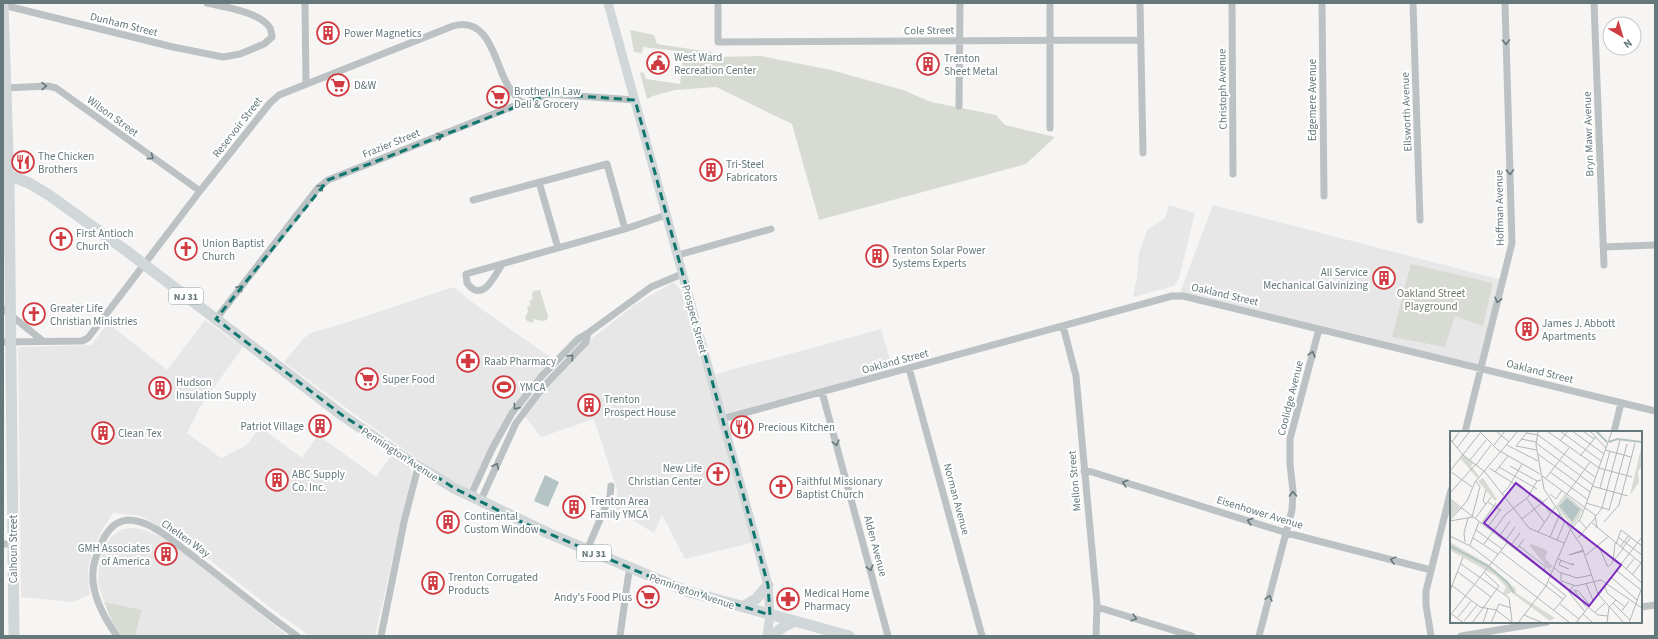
<svg xmlns="http://www.w3.org/2000/svg" width="1658" height="639" viewBox="0 0 1658 639" font-family="'Source Sans 3',sans-serif">
  <style>
    .built { fill: #e7e7e7 }
    .green { fill: #d8dbd3 }
    .water { fill: #b4c3c3 }
    .lines { fill: none; stroke-linecap: round; stroke-linejoin: round }
    .street { stroke: #bcc2c3; stroke-width: 7 }
    .secondary { stroke: #d1d6d8; stroke-width: 9 }
    .primary { stroke: #d1d6d8; stroke-width: 11 }
    .oneway { stroke: #65787b }
    .marked { fill: none; stroke: #0f766e; stroke-width: 3; stroke-dasharray: 8 5; stroke-linejoin: round }
    .labels { text-anchor: middle; stroke-width: 4; stroke-linejoin: round; paint-order: stroke }
    .shield { fill: #fff; stroke: #93a0a3; stroke-width: 1 }
    .shield-label { font-size: 10px; font-weight: bold; fill: #65787b }
    .street-label { font-size: 11px; fill: #65787b; stroke: #fff }
    .poi-label { font-size: 11px; fill: #65787b; stroke: #fff; text-anchor: start }
    .park-label { font-size: 11px; fill: #6f7967; stroke: #fff }
    .inset-river { fill: none; stroke: #b4c3c3; stroke-width: 2 }
    .inset-road { fill: none; stroke: #afb8b8; stroke-width: 1 }
    .view { fill: #7b2cbf; fill-opacity: 0.15; stroke: #7b2cbf; stroke-width: 2 }
    .inset-edge { fill: none; stroke: #65787b; stroke-width: 2 }
  </style>
  <rect width="100%" height="100%" fill="#f6f5f3"/>
  <!-- built -->
  <path class="built" d="M 1169,205 L 1195,213 L 1179,278 L 1174,286 L 1133,297 L 1137,277 L 1139,253 L 1147,230 L 1165,218 Z
    M 1213,205 L 1506,281 L 1481,371 L 1178,298 Z
    M 674,282 L 692,304 L 712,375 L 881,329 L 894,373 L 721,419 L 755,542 L 685,559 L 662,515 L 654,533 L 612,508 L 618,493 L 594,419 L 541,437 L 519,408 L 592,338 L 636,304 Z
    M 453,287 L 480,308 L 553,359 L 533,381 L 502,424 L 469,490 L 434,470 L 368,424 L 284,362 L 305,337 L 313,332 L 342,324 Z
    M 205,320 L 243,347 L 200,407 L 187,433 L 221,458 L 247,445 L 260,427 L 302,458 L 318,435 L 376,477 L 391,456 L 410,468 L 412,473 L 375,636 L 310,636 L 272,609 L 196,549 L 141,516 L 113,513 L 104,527 L 93,548 L 88,570 L 90,595 L 72,602 L 21,597 L 18,349 L 21,347 L 91,345 L 108,323 L 167,370 Z
    M 134,528 L 145,530 L 161,537 L 206,570 L 288,636 L 135,636 L 142,611 L 104,602 L 98,583 L 99,567 L 103,549 L 111,537 L 122,529 Z"/>
  <!-- green -->
  <path class="green" d="M 630,30 L 654,35 L 657,44 L 711,52 L 715,57 L 761,56 L 831,70 L 903,90 L 931,102 L 996,115 L 1005,125 L 1055,137 L 1026,164 L 819,220 L 792,124 L 716,87 L 675,90 L 653,96 L 647,99 L 640,73 L 643,72 L 646,79 L 680,84 L 684,52 L 643,47 L 642,53 L 634,52 Z
    M 1411,264 L 1493,283 L 1483,326 L 1455,316 L 1445,347 L 1392,337 Z
    M 540,290 L 548,316 L 547,320 L 542,321 L 534,319 L 533,323 L 527,321 L 525,318 L 528,311 L 527,308 L 531,304 L 529,302 L 533,298 L 532,295 L 533,291 Z
    M 104,602 L 142,610 L 135,636 L 122,636 L 113,624 Z"/>
  <!-- water -->
  <path class="water" d="M 545,475 L 559,482 L 548,507 L 534,501 Z"/>
  <g class="lines">
    <!-- street -->
    <path class="street" d="M 305,3 L 306,84
      M 718,3 L 718,42 L 1141,40
      M 1050,3 L 1050,128
      M 1140,3 L 1143,153
      M 1232,3 L 1233,174
      M 1322,3 L 1324,196
      M 1413,3 L 1420,220
      M 1594,3 L 1604,265
      M 3,5 L 173,47 L 223,57 L 240,54 L 264,44 L 272,37 C 272,34 271,31 270,28 C 261,12 224,7 207,3
      M 5,88 L 48,86 L 56,88 L 200,191
      M 959,106 L 960,3
      M 539,182 L 558,248
      M 473,200 L 607,164 L 625,229
      M 1603,247 L 1655,245
      M 678,255 L 771,229
      M 502,264 C 495,276 482,304 467,283 L 466,274 L 625,229 L 666,215
      M 3,309 L 43,341
      M 216,319 L 318,188 L 328,180 L 514,106 L 549,94 L 635,100
      M 1063,326 L 1076,376 L 1097,604 L 1096,636
      M 588,333 L 651,287 L 682,274
      M 3,342 L 82,341 L 88,338 L 200,191 L 270,103 L 279,95 L 453,26 C 487,16 494,57 505,80 C 509,89 515,96 522,103
      M 909,368 L 982,636
      M 822,392 L 888,636
      M 722,419 L 1172,296 L 1183,296 L 1655,411
      M 1465,432 L 1512,243 L 1505,3
      M 1614,432 L 1621,403
      M 1084,471 L 1092,472 L 1287,533 L 1431,570
      M 470,497 L 492,449 L 512,413 L 541,377 L 578,339 L 588,333 L 586,342 L 544,386 L 516,423 L 480,502
      M 3,544 L 13,544
      M 587,550 L 610,496 L 611,486
      M 1097,607 L 1192,636
      M 1641,607 L 1655,605
      M 117,636 C 102,615 86,584 96,557 C 101,542 109,521 128,520 C 136,520 147,524 154,528 C 166,534 177,545 189,553 C 225,580 260,610 297,636
      M 381,636 L 404,522 L 418,467
      M 620,636 L 628,578 L 630,569
      M 1259,636 L 1292,510 L 1293,491 L 1290,464 L 1290,439 L 1319,329
      M 1431,636 L 1426,605 L 1426,591 L 1451,490
      M 1461,636 L 1547,622"/>
    <!-- secondary -->
    <path class="secondary" d="M 608,3 L 768,585 L 770,615 L 767,636"/>
    <!-- primary -->
    <path class="primary" d="M 3,6 L 9,182 L 14,636
      M 3,173 L 29,183 L 49,195 L 128,252 L 342,415 L 403,457 L 454,488 L 550,534 L 686,591 L 849,636
      M 743,607 L 756,599 L 768,585
      M 772,636 L 783,627 L 795,621"/>
  </g>
  <!-- one-way arrows -->
  <defs><path id="oneway-chevron" d="M-2-3.5L2.5 0L-2 3.5" fill="none" stroke-width="1.6" stroke-linecap="round" stroke-linejoin="round"/></defs>
  <g class="oneway">
    <use href="#oneway-chevron" transform="translate(1506 42) rotate(88)"/>
    <use href="#oneway-chevron" transform="translate(44 86) rotate(-1)"/>
    <use href="#oneway-chevron" transform="translate(440 136) rotate(-22)"/>
    <use href="#oneway-chevron" transform="translate(151 157) rotate(36)"/>
    <use href="#oneway-chevron" transform="translate(1510 172) rotate(88)"/>
    <use href="#oneway-chevron" transform="translate(321 187) rotate(-45)"/>
    <use href="#oneway-chevron" transform="translate(240 288) rotate(-51)"/>
    <use href="#oneway-chevron" transform="translate(1498 300) rotate(104)"/>
    <use href="#oneway-chevron" transform="translate(1312 354) rotate(-74)"/>
    <use href="#oneway-chevron" transform="translate(571 357) rotate(-45)"/>
    <use href="#oneway-chevron" transform="translate(516 407) rotate(126)"/>
    <use href="#oneway-chevron" transform="translate(836 443) rotate(75)"/>
    <use href="#oneway-chevron" transform="translate(496 466) rotate(-65)"/>
    <use href="#oneway-chevron" transform="translate(1125 483) rotate(-163)"/>
    <use href="#oneway-chevron" transform="translate(1293 494) rotate(-91)"/>
    <use href="#oneway-chevron" transform="translate(1250 521) rotate(-163)"/>
    <use href="#oneway-chevron" transform="translate(1393 560) rotate(-165)"/>
    <use href="#oneway-chevron" transform="translate(870 568) rotate(75)"/>
    <use href="#oneway-chevron" transform="translate(1269 598) rotate(-75)"/>
    <use href="#oneway-chevron" transform="translate(1134 618) rotate(17)"/>
  </g>
  <!-- marked area -->
  <path class="marked" d="M 549,94 L 635,100 L 768,585 L 770,615 L 658,580 L 517,520 L 454,488 L 342,415 L 216,319 L 328,180 Z"/>
  <!-- icons -->
  <defs>
    <g id="building-ring" transform="scale(1.15)"><circle r="9.5" fill="#fff" stroke="#d03a41" stroke-width="1.5"/><path d="M-4-6H4V6H1V3H-1V6H-4ZM-2.5-4.3h1.7v1.8h-1.7ZM.8-4.3h1.7v1.8H.8ZM-2.5-1h1.7V.8h-1.7ZM.8-1h1.7V.8H.8Z" fill="#d03a41"/></g>
    <g id="civic-ring" transform="scale(1.15)"><circle r="9.5" fill="#fff" stroke="#d03a41" stroke-width="1.5"/><path d="M-.6-6.5H3V-4.5H.6V-3L4-1V1h2V6H-6V1h2V-1L-.6-3ZM-1.2 2.5V6h2.4V2.5Z" fill="#d03a41"/></g>
    <g id="supermarket-ring" transform="scale(1.15)"><circle r="9.5" fill="#fff" stroke="#d03a41" stroke-width="1.5"/><path d="M-6-5.5h2.5l.6 2H6L4.5 2H-2.5L-4.4-4H-6ZM-1.5 3.2a1.3 1.3 0 1 0 .1 0ZM3 3.2a1.3 1.3 0 1 0 .1 0Z" fill="#d03a41"/></g>
    <g id="restaurant-ring" transform="scale(1.15)"><circle r="9.5" fill="#fff" stroke="#d03a41" stroke-width="1.5"/><path d="M-5-6h1v4h1v-4h1v4h1v-4h1v5L-1.5 .5V6h-2V.5L-5-1ZM5-6V6H3V1.5H1.5Q1.5-4 5-6Z" fill="#d03a41"/></g>
    <g id="church-ring" transform="scale(1.15)"><circle r="9.5" fill="#fff" stroke="#d03a41" stroke-width="1.5"/><path d="M-1.2-6h2.4v3.5h3.3v2.4h-3.3V6h-2.4V-.1h-3.3v-2.4h3.3Z" fill="#d03a41"/></g>
    <g id="pharmacy-ring" transform="scale(1.15)"><circle r="9.5" fill="#fff" stroke="#d03a41" stroke-width="1.5"/><path d="M-2-6h4v4h4v4h-4v4h-4v-4h-4v-4h4Z" fill="#d03a41"/></g>
    <g id="stadium-ring" transform="scale(1.15)"><circle r="9.5" fill="#fff" stroke="#d03a41" stroke-width="1.5"/><path d="M0-5a6.5 5 0 1 0 0 10a6.5 5 0 1 0 0-10ZM-3.5-1.8h7v3.6h-7Z" fill="#d03a41"/></g>
  </defs>
  <g fill-rule="evenodd">
    <use href="#building-ring" x="328" y="33"/>
    <use href="#civic-ring" x="658" y="63"/>
    <use href="#building-ring" x="928" y="64"/>
    <use href="#supermarket-ring" x="338" y="85"/>
    <use href="#supermarket-ring" x="498" y="97"/>
    <use href="#restaurant-ring" x="23" y="162"/>
    <use href="#building-ring" x="711" y="170"/>
    <use href="#church-ring" x="61" y="239"/>
    <use href="#church-ring" x="186" y="249"/>
    <use href="#building-ring" x="877" y="256"/>
    <use href="#building-ring" x="1384" y="278"/>
    <use href="#church-ring" x="34" y="314"/>
    <use href="#building-ring" x="1527" y="329"/>
    <use href="#pharmacy-ring" x="468" y="361"/>
    <use href="#supermarket-ring" x="367" y="379"/>
    <use href="#stadium-ring" x="504" y="387"/>
    <use href="#building-ring" x="160" y="388"/>
    <use href="#building-ring" x="589" y="405"/>
    <use href="#building-ring" x="320" y="426"/>
    <use href="#restaurant-ring" x="742" y="427"/>
    <use href="#building-ring" x="103" y="433"/>
    <use href="#church-ring" x="718" y="474"/>
    <use href="#building-ring" x="277" y="480"/>
    <use href="#church-ring" x="781" y="487"/>
    <use href="#building-ring" x="574" y="507"/>
    <use href="#building-ring" x="448" y="522"/>
    <use href="#building-ring" x="166" y="554"/>
    <use href="#building-ring" x="433" y="583"/>
    <use href="#supermarket-ring" x="648" y="597"/>
    <use href="#pharmacy-ring" x="788" y="599"/>
  </g>
  <g class="labels">
    <!-- shield labels -->
    <g class="shield">
      <rect x="169" y="288" width="34" height="16" rx="3"/>
      <rect x="577" y="545" width="34" height="16" rx="3"/>
    </g>
    <g class="shield-label">
      <text x="186" y="300">NJ 31</text>
      <text x="594" y="557">NJ 31</text>
    </g>
    <!-- street labels -->
    <g class="street-label">
      <text transform="translate(124 24) rotate(14)" y="4">Dunham Street</text>
      <text transform="translate(929 30) rotate(-1)" y="4">Cole Street</text>
      <text transform="translate(1222 89) rotate(-91)" y="4">Christoph Avenue</text>
      <text transform="translate(1312 100) rotate(-90)" y="4">Edgemere Avenue</text>
      <text transform="translate(1406 112) rotate(-92)" y="4">Ellsworth Avenue</text>
      <text transform="translate(113 116) rotate(36)" y="4">Wilson Street</text>
      <text transform="translate(237 127) rotate(-52)" y="4">Reservoir Street</text>
      <text transform="translate(1588 134) rotate(-92)" y="4">Bryn Mawr Avenue</text>
      <text transform="translate(391 143) rotate(-22)" y="4">Frazier Street</text>
      <text transform="translate(1499 208) rotate(-91)" y="4">Hoffman Avenue</text>
      <text transform="translate(1225 294) rotate(13)" y="4">Oakland Street</text>
      <text transform="translate(695 319) rotate(75)" y="4">Prospect Street</text>
      <text transform="translate(895 361) rotate(-15)" y="4">Oakland Street</text>
      <text transform="translate(1540 371) rotate(14)" y="4">Oakland Street</text>
      <text transform="translate(1290 398) rotate(-76)" y="4">Coolidge Avenue</text>
      <text transform="translate(400 454) rotate(33)" y="4">Pennington Avenue</text>
      <text transform="translate(1074 481) rotate(-95)" y="4">Mellon Street</text>
      <text transform="translate(957 499) rotate(75)" y="4">Norman Avenue</text>
      <text transform="translate(1260 512) rotate(17)" y="4">Eisenhower Avenue</text>
      <text transform="translate(186 538) rotate(35)" y="4">Chelten Way</text>
      <text transform="translate(876 546) rotate(75)" y="4">Alden Avenue</text>
      <text transform="translate(13 549) rotate(-90)" y="4">Calhoun Street</text>
      <text transform="translate(692 591) rotate(19)" y="4">Pennington Avenue</text>
    </g>
    <!-- poi labels -->
    <g class="poi-label">
      <text x="344" y="37">Power Magnetics</text>
      <text x="674" y="61">West Ward<tspan x="674" dy="13">Recreation Center</tspan></text>
      <text x="944" y="62">Trenton<tspan x="944" dy="13">Sheet Metal</tspan></text>
      <text x="354" y="89">D&amp;W</text>
      <text x="514" y="95">Brother In Law<tspan x="514" dy="13">Deli &amp; Grocery</tspan></text>
      <text x="38" y="160">The Chicken<tspan x="38" dy="13">Brothers</tspan></text>
      <text x="726" y="168">Tri-Steel<tspan x="726" dy="13">Fabricators</tspan></text>
      <text x="76" y="237">First Antioch<tspan x="76" dy="13">Church</tspan></text>
      <text x="202" y="247">Union Baptist<tspan x="202" dy="13">Church</tspan></text>
      <text x="892" y="254">Trenton Solar Power<tspan x="892" dy="13">Systems Experts</tspan></text>
      <text x="1368" y="276" text-anchor="end">All Service<tspan x="1368" dy="13">Mechanical Galvinizing</tspan></text>
      <text x="50" y="312">Greater Life<tspan x="50" dy="13">Christian Ministries</tspan></text>
      <text x="1542" y="327">James J. Abbott<tspan x="1542" dy="13">Apartments</tspan></text>
      <text x="484" y="365">Raab Pharmacy</text>
      <text x="382" y="383">Super Food</text>
      <text x="176" y="386">Hudson<tspan x="176" dy="13">Insulation Supply</tspan></text>
      <text x="520" y="391">YMCA</text>
      <text x="604" y="403">Trenton<tspan x="604" dy="13">Prospect House</tspan></text>
      <text x="304" y="430" text-anchor="end">Patriot Village</text>
      <text x="758" y="431">Precious Kitchen</text>
      <text x="118" y="437">Clean Tex</text>
      <text x="702" y="472" text-anchor="end">New Life<tspan x="702" dy="13">Christian Center</tspan></text>
      <text x="292" y="478">ABC Supply<tspan x="292" dy="13">Co. Inc.</tspan></text>
      <text x="796" y="485">Faithful Missionary<tspan x="796" dy="13">Baptist Church</tspan></text>
      <text x="590" y="505">Trenton Area<tspan x="590" dy="13">Family YMCA</tspan></text>
      <text x="464" y="520">Continental<tspan x="464" dy="13">Custom Window</tspan></text>
      <text x="150" y="552" text-anchor="end">GMH Associates<tspan x="150" dy="13">of America</tspan></text>
      <text x="448" y="581">Trenton Corrugated<tspan x="448" dy="13">Products</tspan></text>
      <text x="804" y="597">Medical Home<tspan x="804" dy="13">Pharmacy</tspan></text>
      <text x="632" y="601" text-anchor="end">Andy's Food Plus</text>
    </g>
    <!-- park labels -->
    <g class="park-label">
      <text x="1431" y="297">Oakland Street<tspan x="1431" dy="13">Playground</tspan></text>
    </g>
  </g>
  <!-- overview -->
  <g transform="translate(1450 431)">
    <rect width="192" height="192" fill="#f6f5f3"/>
    <path d="M 192,13 L 192,36 L 188,40 L 189,51 L 180,64 ZM 13,24 L 23,32 L 21,35 L 29,45 L 27,47 L 10,27 ZM 33,47 L 47,68 L 45,70 L 28,50 ZM 115,63 L 133,78 L 129,87 L 122,95 L 106,75 ZM 117,67 L 129,77 L 121,91 L 109,75 ZM 0,69 L 10,77 L 0,87 ZM 0,111 L 39,134 L 66,158 L 66,162 L 105,187 L 100,190 L 61,161 L 57,164 L 53,162 L 56,156 L 46,145 L 0,119 ZM 82,113 L 98,120 L 95,127 L 103,136 L 99,137 L 102,140 L 101,141 L 79,114 Z" fill="#d8dbd3" fill-rule="evenodd"/>
    <path d="M 117,67 L 130,78 L 122,91 L 109,75 Z" fill="#b4c3c3"/>
    <path class="inset-river" d="M 146,0 L 157,11M 159,11 L 167,8 L 192,11M 0,115 L 38,135M 39,136 L 57,151 L 64,162"/>
    <path class="inset-road" d="M 29,0 L 48,19 L 90,43M 46,0 L 59,11M 78,0 L 66,15 L 87,19M 88,0 L 86,14 L 94,58 L 132,116 L 148,163 L 174,192M 97,0 L 149,37 L 182,46M 110,0 L 151,30M 122,0 L 154,23M 133,0 L 144,8M 140,0 L 156,17M 76,2 L 88,4 L 145,46M 0,8 L 13,24 L 35,41 L 79,97 L 114,112M 71,8 L 86,11M 110,10 L 118,0M 2,11 L 10,0M 86,12 L 143,54M 44,14 L 55,0M 57,14 L 88,30M 7,17 L 20,0M 155,19 L 181,26M 88,23 L 140,61M 130,25 L 146,6M 20,29 L 36,9M 26,34 L 41,14M 60,35 L 87,50M 49,36 L 87,58M 39,37 L 92,70 L 100,82M 0,40 L 30,2M 0,40 L 22,56M 45,41 L 58,25M 100,41 L 137,68M 92,45 L 145,84 L 147,97M 96,47 L 119,17M 142,55 L 178,65M 150,57 L 160,20M 36,59 L 33,70 L 36,73M 0,62 L 25,34M 52,63 L 58,57 L 72,33M 100,63 L 106,68 L 112,59M 117,63 L 140,31M 0,68 L 100,145M 77,68 L 94,91M 38,71 L 50,79M 136,72 L 160,79M 159,79 L 177,13M 146,85 L 152,77 L 170,9M 22,86 L 30,56 L 26,50M 25,88 L 41,66M 72,88 L 98,67M 0,89 L 17,70 L 25,51 L 68,0M 129,89 L 137,98M 0,90 L 23,86M 154,91 L 169,74 L 185,12M 142,92 L 192,133M 31,93 L 46,72M 37,97 L 51,78M 26,99 L 52,118M 88,101 L 105,76M 0,105 L 22,116 L 120,192M 49,106 L 60,90M 100,106 L 110,83M 168,106 L 192,124M 23,107 L 48,123M 128,107 L 146,86M 107,109 L 115,90M 55,110 L 65,96M 15,111 L 14,102 L 18,87M 34,113 L 55,84 L 78,66 L 87,50 L 91,49M 166,113 L 171,99 L 192,115M 20,114 L 29,91M 61,114 L 70,102M 148,114 L 158,136 L 163,131 L 165,112M 69,115 L 96,136 L 93,140M 170,116 L 179,104M 172,118 L 181,106M 173,118 L 165,128 L 192,152M 66,119 L 74,108M 133,119 L 119,124 L 134,120M 50,120 L 113,168M 136,124 L 158,106M 108,128 L 123,134 L 124,133 L 121,133M 111,129 L 109,134 L 119,138M 11,133 L 59,167 L 62,190M 104,137 L 109,141 L 127,147 L 142,144M 176,138 L 184,128M 167,140 L 191,159M 8,141 L 41,166M 111,142 L 111,150 L 126,155 L 151,149 L 192,177M 182,144 L 191,132M 161,146 L 187,169M 99,151 L 116,165 L 104,179M 0,153 L 30,176 L 46,179 L 63,192M 136,153 L 143,169M 124,154 L 119,161 L 135,181M 155,156 L 157,162 L 175,176M 0,160 L 13,126M 163,172 L 180,189M 110,173 L 129,188M 136,176 L 124,159 L 128,160 L 140,174M 138,176 L 148,184 L 158,185M 145,181 L 155,172M 171,181 L 179,170M 0,182 L 14,192M 2,182 L 57,112M 133,183 L 143,192M 74,184 L 93,192M 8,186 L 21,170M 14,190 L 27,174M 22,192 L 49,155 L 34,141M 33,192 L 38,177M 41,192 L 49,173 L 61,177M 68,192 L 96,155 L 120,99 L 131,87 L 162,0M 126,192 L 192,106M 157,192 L 159,176 L 166,169M 179,192 L 192,156"/>
    <path class="view" d="M 66,52 L 171,134 L 139,175 L 34,92 Z"/>
    <rect width="192" height="192" class="inset-edge"/>
  </g>
  <!-- border -->
  <rect width="1658" height="639" fill="none" stroke="#65787b" stroke-width="8"/>
  <!-- north arrow -->
  <g transform="translate(1622 36) rotate(142)"><circle r="19" fill="#ffffff" stroke="#c1c9ca"/>
  <path d="M0-3L7 15L0 10L-7 15Z" fill="#d03a41"/>
  <text y="-6" font-size="11" font-weight="bold" text-anchor="middle" fill="#65787b">N</text>
  </g>
</svg>
